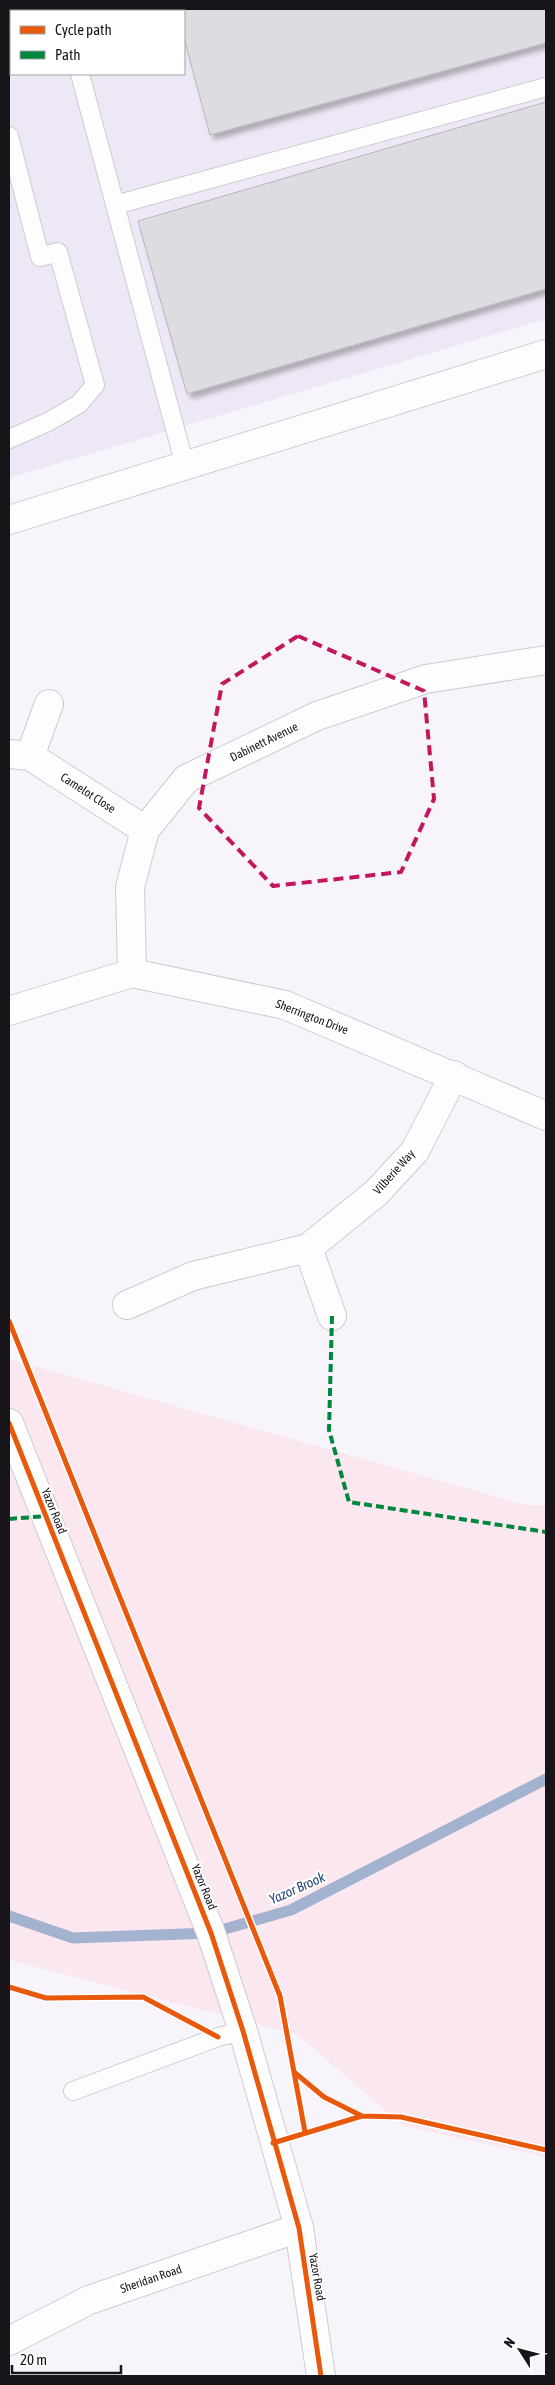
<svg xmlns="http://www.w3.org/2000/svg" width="555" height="2385" viewBox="0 0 555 2385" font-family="'Asap Condensed',sans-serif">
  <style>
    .built { fill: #eee7f5; fill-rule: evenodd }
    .green { fill: #fae7ef }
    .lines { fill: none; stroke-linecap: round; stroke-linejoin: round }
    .stream { stroke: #a3b2ce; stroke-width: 11 }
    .building { fill: #dedce1; stroke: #b7b5bb; filter: url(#shadow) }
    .lane-casing { stroke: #cecbd1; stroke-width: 20 }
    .street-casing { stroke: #cecbd1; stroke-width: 30 }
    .secondary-casing { stroke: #cecbd1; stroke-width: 30 }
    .lane { stroke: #fefdfe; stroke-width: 18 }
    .street { stroke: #fefdfe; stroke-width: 28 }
    .secondary { stroke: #fefdfe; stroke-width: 28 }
    .quiet { stroke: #00873e; stroke-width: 4; stroke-dasharray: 8 4; stroke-linecap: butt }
    .cycleway-casing { stroke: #fff; stroke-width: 8 }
    .cycleway { stroke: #e8590c; stroke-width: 5 }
    .marked { fill: none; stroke: #c2185b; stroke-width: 4; stroke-dasharray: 10 6; stroke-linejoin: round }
    .labels { text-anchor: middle; stroke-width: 4.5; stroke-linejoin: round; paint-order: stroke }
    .street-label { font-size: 12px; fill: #171519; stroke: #fff }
    .water-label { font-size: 14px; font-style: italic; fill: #284879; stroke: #fff }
  </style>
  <defs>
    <filter id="shadow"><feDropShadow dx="4.5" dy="4.5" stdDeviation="2.5" flood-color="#0004"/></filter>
  </defs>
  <rect width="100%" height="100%" fill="#f8f4fb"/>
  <!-- built -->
  <path class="built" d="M 9,9 L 546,9 L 546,319 L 9,478 ZM 11,11 L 184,11 L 184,74 L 11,74 Z"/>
  <!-- green -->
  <path class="green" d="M 9,1359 L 526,1505 L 546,1505 L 546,2157 L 404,2126 L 298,2035 L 9,1960 Z"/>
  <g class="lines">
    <!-- stream -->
    <path class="stream" d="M 9,1916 L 73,1938 L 211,1933 L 291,1910 L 546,1779"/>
  </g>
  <!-- building -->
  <path class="building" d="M 176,9 L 546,9 L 546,43 L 210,135 L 184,38 L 184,11 L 176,11 Z
    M 546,102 L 546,289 L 187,394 L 138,221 Z"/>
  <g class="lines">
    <!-- lane casing -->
    <g class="lane-casing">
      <path id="lane" d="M 63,9 L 64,11
        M 80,74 L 185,466
        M 9,136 L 40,257 L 58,252 L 95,385 L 79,404 L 48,422 L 9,439
        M 115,205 L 546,87
        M 73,2091 L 218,2037 L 243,2031"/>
    </g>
    <!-- street casing -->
    <g class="street-casing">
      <path id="street" d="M 9,520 L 546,354
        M 9,754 L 30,756 L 145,830
        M 30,756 L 49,704
        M 132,973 L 130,887 L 145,830 L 186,779 L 317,716 L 426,679 L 546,660
        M 9,1011 L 132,973 L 285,1005 L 546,1116
        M 308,1248 L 332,1316
        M 127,1305 L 193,1276 L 308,1248 L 376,1193 L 415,1151 L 454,1075
        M 9,2341 L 89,2300 L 299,2228"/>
    </g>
    <!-- secondary casing -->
    <g class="secondary-casing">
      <path id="secondary" d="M 9,1423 L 211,1933 L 243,2031 L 299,2228 L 321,2376"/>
    </g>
    <!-- lane -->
    <use href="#lane" class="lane"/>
    <!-- street -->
    <use href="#street" class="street"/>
    <!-- secondary -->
    <use href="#secondary" class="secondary"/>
    <!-- quiet -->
    <path class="quiet" d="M 332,1316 L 329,1430 L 349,1502 L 546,1532
      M 9,1519 L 46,1516"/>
    <!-- cycleway casing -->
    <g class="cycleway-casing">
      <path id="cycleway" d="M 9,1321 L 280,1996 L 305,2132
        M 9,1423 L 211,1933 L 243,2031 L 299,2228 L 321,2376
        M 9,1987 L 46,1998 L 143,1997 L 218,2037
        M 294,2072 L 324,2097 L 362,2116
        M 273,2143 L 362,2116 L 401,2117 L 546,2150"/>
    </g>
    <!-- cycleway -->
    <use href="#cycleway" class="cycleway"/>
  </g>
  <!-- marked area -->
  <path class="marked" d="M 298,636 L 424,691 L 434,799 L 401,872 L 273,886 L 199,808 L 222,684 Z"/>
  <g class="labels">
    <!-- street labels -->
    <g class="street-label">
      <text transform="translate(264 742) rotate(-26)" y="4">Dabinett Avenue</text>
      <text transform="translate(88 793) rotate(33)" y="4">Camelot Close</text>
      <text transform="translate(312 1017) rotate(21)" y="4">Sherrington Drive</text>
      <text transform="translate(394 1172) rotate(-48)" y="4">Vilberie Way</text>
      <text transform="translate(54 1511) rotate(68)" y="4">Yazor Road</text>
      <text transform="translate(204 1887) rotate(68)" y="4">Yazor Road</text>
      <text transform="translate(317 2277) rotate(80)" y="4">Yazor Road</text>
      <text transform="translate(151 2279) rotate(-19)" y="4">Sheridan Road</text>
    </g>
    <!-- water labels -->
    <g class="water-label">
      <text transform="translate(297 1888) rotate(-24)" y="5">Yazor Brook</text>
    </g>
  </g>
  <!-- border -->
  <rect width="555" height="2385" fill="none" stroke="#171519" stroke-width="20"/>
  <!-- legend -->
  <rect x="10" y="10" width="175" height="65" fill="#ffffff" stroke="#a2a1a3"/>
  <rect x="20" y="26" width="25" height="8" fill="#e8590c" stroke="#a2a1a3"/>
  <text x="55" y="35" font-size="15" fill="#171519">Cycle path</text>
  <rect x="20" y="51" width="25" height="8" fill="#00873e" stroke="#a2a1a3"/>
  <text x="55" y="60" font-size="15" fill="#171519">Path</text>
  <!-- north arrow -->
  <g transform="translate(520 2350) rotate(306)" stroke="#ffffff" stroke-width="4" paint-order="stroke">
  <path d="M0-4L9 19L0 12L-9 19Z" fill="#171519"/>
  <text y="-8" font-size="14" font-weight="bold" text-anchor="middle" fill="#171519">N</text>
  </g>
  <!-- scale -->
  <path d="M12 2365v8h109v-8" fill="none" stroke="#171519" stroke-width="2.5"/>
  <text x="20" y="2365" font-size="15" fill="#171519" stroke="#ffffff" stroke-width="4" paint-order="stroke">20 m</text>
</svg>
